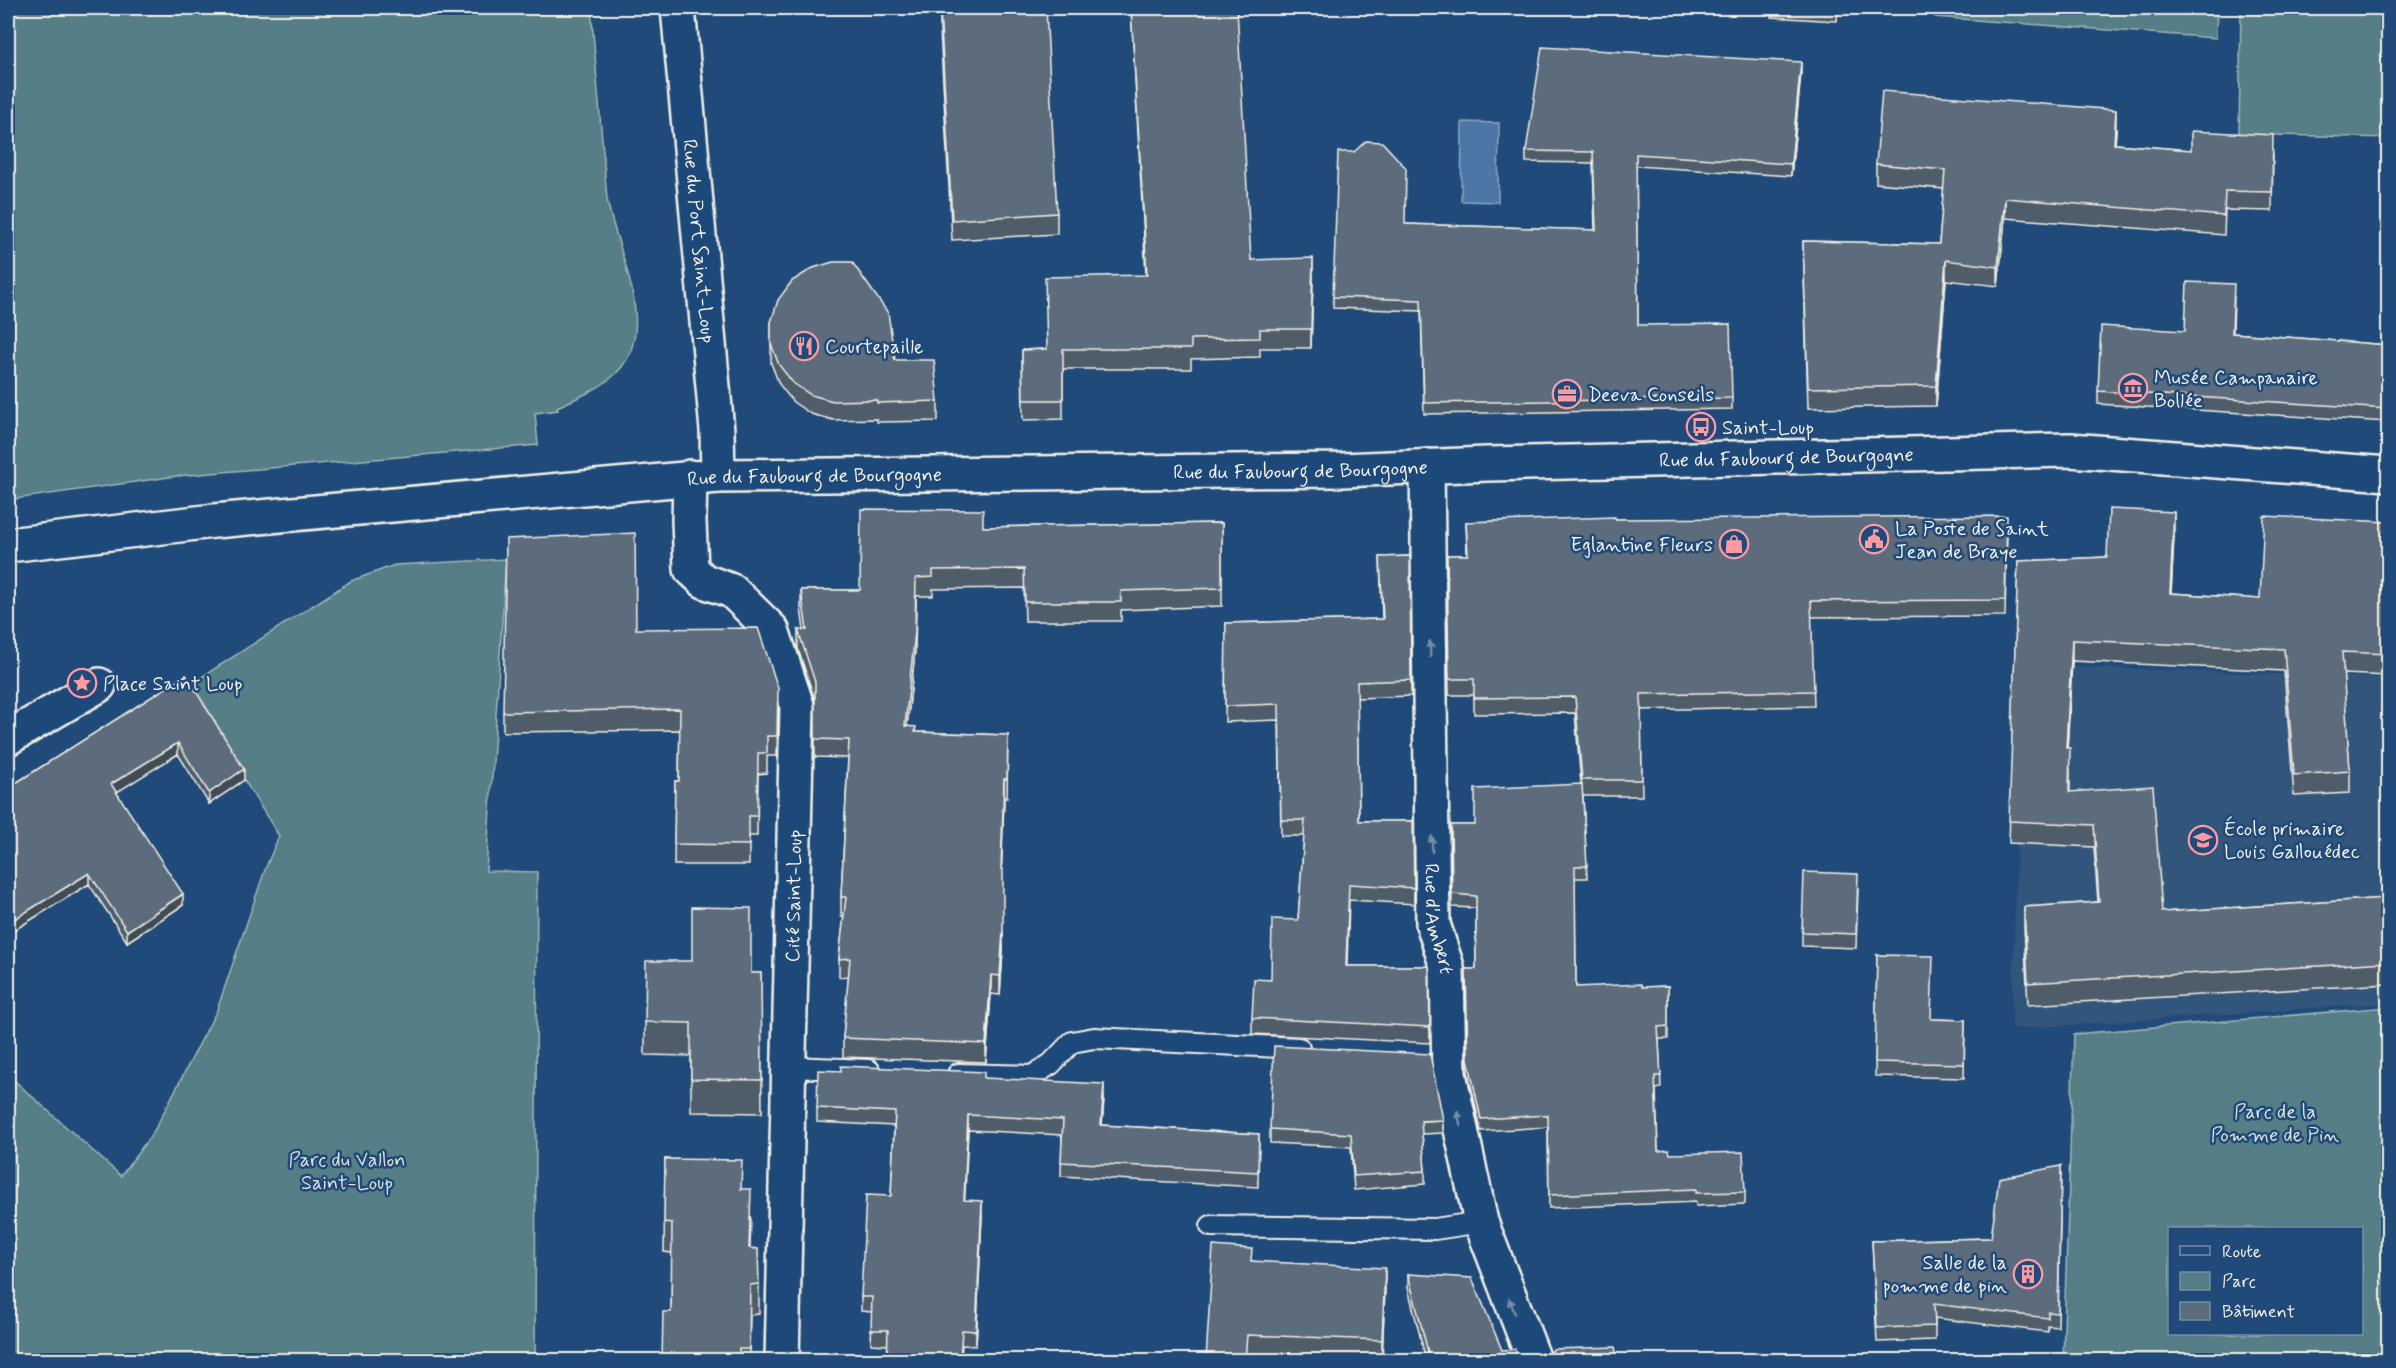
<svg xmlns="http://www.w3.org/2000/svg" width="2396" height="1368" viewBox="0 0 2396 1368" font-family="Mynerve,sans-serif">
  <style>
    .built { fill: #31547b }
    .green { fill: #557e86; stroke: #a4b8b7; stroke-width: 1.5; fill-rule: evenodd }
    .water { fill: #4b76a6; stroke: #8fa7c0; stroke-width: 1.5 }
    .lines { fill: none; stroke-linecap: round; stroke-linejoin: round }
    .lane-casing { stroke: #f4f1e8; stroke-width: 24 }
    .street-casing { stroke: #f4f1e8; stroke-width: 38 }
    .secondary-casing { stroke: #f4f1e8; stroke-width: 38 }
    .lane { stroke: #1f4a7a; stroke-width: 20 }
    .street { stroke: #1f4a7a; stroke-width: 33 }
    .secondary { stroke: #1f4a7a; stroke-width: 33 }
    .wall { fill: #4f5d6b; stroke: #f4f1e8; stroke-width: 1.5 }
    .shaded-wall { fill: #404c57; stroke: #f4f1e8; stroke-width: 1.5 }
    .building { fill: #5c6c7c; stroke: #f4f1e8; stroke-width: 1.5 }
    .oneway { fill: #748da6 }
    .labels { text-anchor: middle; stroke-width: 5; stroke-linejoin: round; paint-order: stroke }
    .street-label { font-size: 20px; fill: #f4f1e8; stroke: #1f4a7a }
    .poi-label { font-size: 20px; fill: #f4f1e8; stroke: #1f4a7a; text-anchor: start }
    .park-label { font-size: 20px; fill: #dce0d9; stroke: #1f4a7a }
  </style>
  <rect width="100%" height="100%" fill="#1f4a7a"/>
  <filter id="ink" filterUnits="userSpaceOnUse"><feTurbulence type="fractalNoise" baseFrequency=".0167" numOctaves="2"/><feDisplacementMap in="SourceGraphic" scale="12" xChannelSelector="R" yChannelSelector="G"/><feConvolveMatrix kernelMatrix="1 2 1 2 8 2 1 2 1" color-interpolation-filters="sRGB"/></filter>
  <g filter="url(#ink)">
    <!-- built -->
    <path class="built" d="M 2021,665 L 2388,678 L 2388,1003 L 2012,1029 Z"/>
    <!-- green -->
    <path class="green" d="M 8,8 L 591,8 L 607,199 C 616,251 664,336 611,378 C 595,391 575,399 557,407 L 558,410 L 535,413 L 538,445 L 177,476 L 8,500 Z
      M 1936,8 L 2217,8 L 2216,38 L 1935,17 Z
      M 2241,8 L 2388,8 L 2388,138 L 2239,134 Z
      M 506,559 L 486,871 L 537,872 L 535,1360 L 8,1360 L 8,1075 L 121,1176 L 154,1131 L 217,1010 L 266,867 L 279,836 L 186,687 L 351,581 L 395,565 Z
      M 2388,1007 L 2388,1360 L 2063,1360 L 2074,1034 ZM 2362,1228 L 2362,1334 L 2170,1334 L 2170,1228 Z"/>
    <!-- water -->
    <path class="water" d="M 1462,122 L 1499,123 L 1498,202 L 1461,201 Z"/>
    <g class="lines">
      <!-- lane casing -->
      <g class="lane-casing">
        <path id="lane" d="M 789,1067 L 869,1070
          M 958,1074 L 1032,1076 L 1051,1064 L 1072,1042 L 1094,1038 L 1299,1048
          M 1211,1226 L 1435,1229 L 1481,1222"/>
      </g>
      <!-- street casing -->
      <g class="street-casing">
        <g id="street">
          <path id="s1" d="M 678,8 L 717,430 L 718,476"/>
          <path id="s2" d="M 1427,466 L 1433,924 L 1447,967 L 1449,1074 L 1481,1222 L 1534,1360"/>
          <path d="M 690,477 L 689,521 L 691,569 L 704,581 L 732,591 L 772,630 L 797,706 L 782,1360"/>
          <path d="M 8,738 L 99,685"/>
        </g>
      </g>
      <!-- secondary casing -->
      <g class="secondary-casing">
        <g id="secondary">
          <path id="s3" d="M 8,545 L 214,521 L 718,476 L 1341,470 L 1487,464 L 2070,450 L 2388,474"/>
        </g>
      </g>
      <!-- lane -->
      <use href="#lane" class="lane"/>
      <!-- street -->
      <use href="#street" class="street"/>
      <!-- secondary -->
      <use href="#secondary" class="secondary"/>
    </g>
    <!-- wall -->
    <path class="wall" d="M 1131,8 L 1251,260 L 1313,277 L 1311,348 L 1260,348 L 1260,357 L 1191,359 L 1191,369 L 1063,369 L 1063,419 L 1023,420 L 1022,350 L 1046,349 L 1146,275 Z
      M 1771,8 L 1838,8 L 1837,21 L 1771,17 Z
      M 940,10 L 1057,213 L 1057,234 L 952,240 L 940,30 Z
      M 1801,73 L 1791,176 L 1636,166 L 1638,325 L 1732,398 L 1732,409 L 1424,414 L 1421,311 L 1333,308 L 1333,297 L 1405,224 L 1595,230 L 1593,163 L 1526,162 L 1526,151 Z
      M 2116,130 L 2115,144 L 2191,150 L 2273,154 L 2272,211 L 2225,210 L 2224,235 L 2005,218 L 1998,286 L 1946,280 L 1936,406 L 1808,408 L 1803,241 L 1939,244 L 1944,189 L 1876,183 L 1876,164 Z
      M 2234,297 L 2233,333 L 2388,345 L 2388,422 L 2098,404 L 2098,391 Z
      M 771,322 L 895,360 L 938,401 L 938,421 L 877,422 L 877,419 L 833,420 L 811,414 L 793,402 L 779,384 L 771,363 Z
      M 1615,519 L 2007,532 L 2005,616 L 1811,617 L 1814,706 L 1641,710 L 1642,796 L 1583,796 L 1587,878 L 1575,878 L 1576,987 L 1642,987 L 1668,986 L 1668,1039 L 1659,1039 L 1661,1088 L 1656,1089 L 1658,1151 L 1670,1154 L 1745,1192 L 1745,1204 L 1696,1206 L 1696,1202 L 1549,1208 L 1548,1127 L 1481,1131 L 1468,1072 L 1466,969 L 1476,969 L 1476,908 L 1452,907 L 1451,825 L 1475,825 L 1581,784 L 1575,713 L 1474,714 L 1474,695 L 1449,695 L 1447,555 L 1467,555 L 1466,522 Z
      M 2388,522 L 2388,676 L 2343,674 L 2350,771 L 2350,793 L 2294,796 L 2284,671 L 2072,661 L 2067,748 L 2070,770 L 2070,792 L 2162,912 L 2388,898 L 2388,984 L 2028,1005 L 2024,928 L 2024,907 L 2098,902 L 2094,847 L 2009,843 L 2018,561 L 2107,557 L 2174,534 L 2171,593 L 2260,599 Z
      M 1222,523 L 1222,606 L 1121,610 L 1121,621 L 1025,621 L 1024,588 L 933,589 L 933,596 L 916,596 L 915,651 L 907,726 L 916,732 L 1008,735 L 1007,798 L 1004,798 L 1001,869 L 1003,950 L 1000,995 L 991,994 L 986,1062 L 843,1057 L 843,1038 L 849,976 L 839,977 L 839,959 L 844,916 L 841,916 L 841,897 L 848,758 L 815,757 L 815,700 L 798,649 L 798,630 L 804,630 L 801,609 L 801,590 L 860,590 L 983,527 Z
      M 1410,556 L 1411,696 L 1357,698 L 1359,821 L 1413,821 L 1414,904 L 1349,900 L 1347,966 L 1429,966 L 1430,1043 L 1252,1034 L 1252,1018 L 1271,980 L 1298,920 L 1304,836 L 1281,836 L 1279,720 L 1225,722 L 1226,623 L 1382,619 L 1380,557 Z
      M 636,629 L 778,709 L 777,756 L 767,756 L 767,773 L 758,774 L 757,836 L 749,836 L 749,865 L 674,865 L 675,781 L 679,781 L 680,730 L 503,732 L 503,712 Z
      M 186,675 L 244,780 L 209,804 L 178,754 L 116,792 L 183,905 L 127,942 L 89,884 L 8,934 L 8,788 Z
      M 1858,889 L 1856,948 L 1802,946 L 1802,932 Z
      M 1877,955 L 1931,1019 L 1965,1020 L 1964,1078 L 1875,1076 Z
      M 751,973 L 761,973 L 762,1113 L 691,1112 L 691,1056 L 645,1055 L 645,1022 Z
      M 984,1078 L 1104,1098 L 1102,1125 L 1259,1134 L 1258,1187 L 1061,1176 L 1062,1135 L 968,1130 L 964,1200 L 982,1215 L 976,1346 L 962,1345 L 961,1360 L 887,1360 L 888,1345 L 871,1344 L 872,1312 L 861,1311 L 861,1297 L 891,1196 L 894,1126 L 817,1122 L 817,1108 Z
      M 1443,1120 L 1443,1133 L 1422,1134 L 1425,1171 L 1425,1184 L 1354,1190 L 1351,1147 L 1270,1143 L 1270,1129 Z
      M 665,1159 L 742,1189 L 751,1219 L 750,1248 L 759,1284 L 759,1314 L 750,1315 L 749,1360 L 662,1360 L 671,1312 L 672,1253 L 664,1252 Z
      M 2061,1166 L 2058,1327 L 2048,1326 L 2048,1332 L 1935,1318 L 1935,1340 L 1877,1342 L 1872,1241 L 1991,1238 Z
      M 1252,1261 L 1385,1287 L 1382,1359 L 1247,1354 L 1246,1360 L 1206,1360 Z
      M 1408,1274 L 1502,1350 L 1522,1360 L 1426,1360 L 1408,1288 Z"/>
    <!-- shaded-wall -->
    <path class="shaded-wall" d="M 1801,62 L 1801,73 L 1791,176 L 1791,164 Z
      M 2116,110 L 2116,130 L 2114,163 L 2114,144 Z
      M 2005,198 L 2005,218 L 1998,286 L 1998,267 Z
      M 1313,258 L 1313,277 L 1311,348 L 1311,329 Z
      M 1946,260 L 1946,280 L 1936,406 L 1936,386 Z
      M 2174,512 L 2174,534 L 2170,615 L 2170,593 Z
      M 916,596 L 915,651 L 905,745 L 905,726 Z
      M 2072,640 L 2072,661 L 2066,769 L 2066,748 Z
      M 178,743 L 178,754 L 111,796 L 111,784 Z
      M 244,769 L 244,780 L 209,804 L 209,793 Z
      M 1004,779 L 1004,798 L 1001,888 L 1001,869 Z
      M 89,873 L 89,884 L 8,934 L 8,923 Z
      M 183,894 L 183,905 L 127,942 L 127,931 Z
      M 1003,931 L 1003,950 L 1000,995 L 1000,976 Z
      M 991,975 L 991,994 L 986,1062 L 986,1044 Z
      M 1104,1084 L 1104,1098 L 1101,1140 L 1101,1125 Z
      M 968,1115 L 968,1130 L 964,1215 L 964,1200 Z
      M 982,1201 L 982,1215 L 976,1346 L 976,1331 Z
      M 1385,1268 L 1385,1287 L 1382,1359 L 1382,1340 Z"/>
    <!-- building -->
    <path class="building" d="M 984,8 L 1046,8 L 1057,213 L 952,220 L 940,10 Z
      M 1131,8 L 1237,8 L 1251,260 L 1313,258 L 1311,329 L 1260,329 L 1260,338 L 1191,339 L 1191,349 L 1063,349 L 1063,400 L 1023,400 L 1022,350 L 1047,349 L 1045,277 L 1147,275 Z
      M 1542,47 L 1801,62 L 1791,164 L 1636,154 L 1638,325 L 1730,324 L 1732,398 L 1424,403 L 1421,300 L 1333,297 L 1338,152 L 1354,152 L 1366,141 L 1382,142 L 1406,168 L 1405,224 L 1596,230 L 1593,152 L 1526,151 Z
      M 1882,91 L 2116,110 L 2114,144 L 2191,150 L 2191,131 L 2273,135 L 2272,192 L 2225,191 L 2224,216 L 2005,198 L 1998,267 L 1946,260 L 1936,386 L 1808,388 L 1803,241 L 1939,244 L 1945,170 L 1876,164 Z
      M 833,262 L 852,262 L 888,313 L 895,360 L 934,360 L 938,401 L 877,403 L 877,400 L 833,401 L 811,395 L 793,383 L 779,365 L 771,344 L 771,322 L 778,300 L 792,281 L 813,268 Z
      M 2187,282 L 2234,284 L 2232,333 L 2388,345 L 2388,409 L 2098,391 L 2101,326 L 2185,331 Z
      M 861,509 L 983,510 L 983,527 L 1222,523 L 1222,588 L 1121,591 L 1121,602 L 1025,602 L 1024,569 L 933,570 L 933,577 L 916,578 L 915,632 L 905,726 L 916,727 L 915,732 L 1008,735 L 1007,779 L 1004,779 L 1001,869 L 1003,869 L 1003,931 L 1000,976 L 991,975 L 986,1044 L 843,1038 L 850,958 L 839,959 L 846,897 L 841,897 L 849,740 L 815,739 L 815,682 L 798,630 L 807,630 L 801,590 L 860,590 Z
      M 2109,509 L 2174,512 L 2170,593 L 2260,599 L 2264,516 L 2388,522 L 2388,654 L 2342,652 L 2350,771 L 2294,775 L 2284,649 L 2072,640 L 2066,748 L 2070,748 L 2069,792 L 2153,786 L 2162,912 L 2388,898 L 2388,962 L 2028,983 L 2024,907 L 2099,902 L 2094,825 L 2009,821 L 2018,561 L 2107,557 Z
      M 2007,516 L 2005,600 L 1811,601 L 1814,691 L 1641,694 L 1642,780 L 1582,780 L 1575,697 L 1474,698 L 1474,679 L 1449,679 L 1447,555 L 1468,555 L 1466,522 L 1615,517 L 1615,519 Z
      M 635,533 L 636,629 L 758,628 L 778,688 L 777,736 L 767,736 L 767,753 L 758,753 L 757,816 L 749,816 L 749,845 L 674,844 L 675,781 L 679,781 L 680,709 L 503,712 L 506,539 Z
      M 1410,556 L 1411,680 L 1357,682 L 1359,821 L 1413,821 L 1414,888 L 1349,884 L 1346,966 L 1429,966 L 1430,1027 L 1252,1018 L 1254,979 L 1271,980 L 1272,919 L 1298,920 L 1305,820 L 1281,820 L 1279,704 L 1225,706 L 1226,623 L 1383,619 L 1380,557 Z
      M 186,675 L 244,769 L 209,793 L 178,743 L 111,784 L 183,894 L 127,931 L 89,873 L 8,923 L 8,788 Z
      M 1582,784 L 1587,866 L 1575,866 L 1576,987 L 1641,984 L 1642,987 L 1668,986 L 1668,1026 L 1658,1027 L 1661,1076 L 1655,1076 L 1658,1151 L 1669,1150 L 1670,1154 L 1743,1152 L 1745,1192 L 1696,1193 L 1696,1189 L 1549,1195 L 1548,1115 L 1481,1119 L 1468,1059 L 1466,969 L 1476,969 L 1476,896 L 1452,894 L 1451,825 L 1475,825 L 1475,789 Z
      M 1804,872 L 1858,874 L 1856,934 L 1802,932 Z
      M 692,907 L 751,908 L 751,973 L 761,973 L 762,1080 L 691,1079 L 691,1023 L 645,1022 L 646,961 L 692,961 Z
      M 1877,955 L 1933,956 L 1931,1019 L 1965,1020 L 1964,1064 L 1875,1062 Z
      M 1274,1046 L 1430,1054 L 1443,1120 L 1421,1121 L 1425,1171 L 1354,1176 L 1351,1134 L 1270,1129 Z
      M 841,1066 L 984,1072 L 984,1078 L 1104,1084 L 1101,1125 L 1259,1134 L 1258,1172 L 1061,1162 L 1063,1120 L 968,1115 L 964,1200 L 982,1201 L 976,1331 L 962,1330 L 960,1360 L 887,1360 L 888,1330 L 871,1330 L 872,1297 L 861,1297 L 866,1195 L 891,1196 L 895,1112 L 817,1108 L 818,1070 L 841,1071 Z
      M 665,1159 L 742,1160 L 741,1189 L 751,1189 L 749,1248 L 758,1249 L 759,1284 L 750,1285 L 749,1349 L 739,1349 L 739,1360 L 662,1360 L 663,1312 L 671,1312 L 672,1223 L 664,1222 Z
      M 2061,1166 L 2058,1313 L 2048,1312 L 2048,1318 L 1934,1304 L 1935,1326 L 1877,1328 L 1872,1241 L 1991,1238 L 1999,1178 Z
      M 1213,1246 L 1252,1249 L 1251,1261 L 1385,1268 L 1382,1340 L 1247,1335 L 1245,1360 L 1206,1360 Z
      M 1408,1274 L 1472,1278 L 1502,1350 L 1515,1349 L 1522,1360 L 1430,1360 Z
      M 1615,1347 L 1617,1358 L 1608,1360 L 1545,1360 L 1549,1357 L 1553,1349 Z"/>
    <!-- one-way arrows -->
    <defs><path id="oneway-solid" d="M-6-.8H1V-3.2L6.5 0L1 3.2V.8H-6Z" transform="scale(1.5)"/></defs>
    <g class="oneway">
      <use href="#oneway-solid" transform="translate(1430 649) rotate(-91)"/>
      <use href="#oneway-solid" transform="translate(1432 844) rotate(-91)"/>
      <use href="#oneway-solid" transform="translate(1459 1119) rotate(-102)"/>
      <use href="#oneway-solid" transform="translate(1512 1306) rotate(-112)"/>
    </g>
  </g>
  <!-- icons -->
  <defs>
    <g id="restaurant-ring" transform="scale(1.5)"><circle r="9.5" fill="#1f4a7a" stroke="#ff9aa2" stroke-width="1.5"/><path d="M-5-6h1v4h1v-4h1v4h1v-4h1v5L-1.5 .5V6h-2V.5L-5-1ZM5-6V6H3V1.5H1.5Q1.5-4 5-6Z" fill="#ff9aa2"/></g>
    <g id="museum-ring" transform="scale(1.5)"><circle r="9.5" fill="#1f4a7a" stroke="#ff9aa2" stroke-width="1.5"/><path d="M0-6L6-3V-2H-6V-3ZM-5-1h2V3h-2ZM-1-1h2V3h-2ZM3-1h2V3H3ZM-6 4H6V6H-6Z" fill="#ff9aa2"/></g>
    <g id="office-ring" transform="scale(1.5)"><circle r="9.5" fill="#1f4a7a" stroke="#ff9aa2" stroke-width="1.5"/><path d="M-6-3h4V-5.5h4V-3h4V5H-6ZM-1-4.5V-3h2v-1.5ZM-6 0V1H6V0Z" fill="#ff9aa2"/></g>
    <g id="bus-ring" transform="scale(1.5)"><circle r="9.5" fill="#1f4a7a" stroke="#ff9aa2" stroke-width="1.5"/><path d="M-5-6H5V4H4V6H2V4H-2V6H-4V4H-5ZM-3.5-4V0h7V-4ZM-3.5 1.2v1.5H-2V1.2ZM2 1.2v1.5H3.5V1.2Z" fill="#ff9aa2"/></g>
    <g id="civic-ring" transform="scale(1.5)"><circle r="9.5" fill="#1f4a7a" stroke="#ff9aa2" stroke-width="1.5"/><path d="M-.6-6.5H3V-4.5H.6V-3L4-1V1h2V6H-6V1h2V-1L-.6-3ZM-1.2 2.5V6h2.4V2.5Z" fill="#ff9aa2"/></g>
    <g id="shop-ring" transform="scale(1.5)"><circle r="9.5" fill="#1f4a7a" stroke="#ff9aa2" stroke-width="1.5"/><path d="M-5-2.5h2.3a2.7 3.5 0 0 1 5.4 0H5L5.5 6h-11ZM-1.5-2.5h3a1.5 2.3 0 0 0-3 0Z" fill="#ff9aa2"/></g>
    <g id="sight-ring" transform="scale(1.5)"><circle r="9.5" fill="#1f4a7a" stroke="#ff9aa2" stroke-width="1.5"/><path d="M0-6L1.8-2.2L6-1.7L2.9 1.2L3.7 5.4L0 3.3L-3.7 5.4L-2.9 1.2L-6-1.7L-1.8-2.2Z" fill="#ff9aa2"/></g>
    <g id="school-ring" transform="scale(1.5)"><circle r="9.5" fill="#1f4a7a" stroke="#ff9aa2" stroke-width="1.5"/><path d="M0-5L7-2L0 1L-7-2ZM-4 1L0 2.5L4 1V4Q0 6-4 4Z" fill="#ff9aa2"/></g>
    <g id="building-ring" transform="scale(1.5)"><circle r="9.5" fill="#1f4a7a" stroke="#ff9aa2" stroke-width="1.5"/><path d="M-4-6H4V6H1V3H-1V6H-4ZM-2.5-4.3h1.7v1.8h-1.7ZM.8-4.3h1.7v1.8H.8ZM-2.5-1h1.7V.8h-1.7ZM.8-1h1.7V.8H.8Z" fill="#ff9aa2"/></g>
  </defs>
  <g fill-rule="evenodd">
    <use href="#restaurant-ring" x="804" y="346"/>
    <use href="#museum-ring" x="2133" y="388"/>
    <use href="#office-ring" x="1567" y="394"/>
    <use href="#bus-ring" x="1701" y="427"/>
    <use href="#civic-ring" x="1874" y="539"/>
    <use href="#shop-ring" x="1734" y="544"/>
    <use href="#sight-ring" x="82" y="683"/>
    <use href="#school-ring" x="2203" y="840"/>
    <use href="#building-ring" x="2028" y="1274"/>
  </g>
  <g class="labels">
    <!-- street labels -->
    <g class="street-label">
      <text dy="7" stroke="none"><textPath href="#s1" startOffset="234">Rue du Port Saint-Loup</textPath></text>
      <text dy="7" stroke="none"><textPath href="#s3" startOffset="1782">Rue du Faubourg de Bourgogne</textPath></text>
      <text dy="7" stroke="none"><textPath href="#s3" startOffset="1296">Rue du Faubourg de Bourgogne</textPath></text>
      <text dy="7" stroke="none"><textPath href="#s3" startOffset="810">Rue du Faubourg de Bourgogne</textPath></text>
      <text transform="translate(793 896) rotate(-89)" y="7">Cité Saint-Loup</text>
      <text dy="7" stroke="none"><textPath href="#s2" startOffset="454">Rue d'Ambert</textPath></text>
    </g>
    <!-- poi labels -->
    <g class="poi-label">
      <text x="825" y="353">Courtepaille</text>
      <text x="2154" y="384">Musée Campanaire<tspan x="2154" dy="23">Bollée</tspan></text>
      <text x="1588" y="401">Deeva Conseils</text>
      <text x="1722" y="434">Saint-Loup</text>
      <text x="1895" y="535">La Poste de Saint<tspan x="1895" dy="23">Jean de Braye</tspan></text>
      <text x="1713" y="551" text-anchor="end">Eglantine Fleurs</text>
      <text x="103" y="690">Place Saint Loup</text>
      <text x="2224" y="835">École primaire<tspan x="2224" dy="23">Louis Gallouédec</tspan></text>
      <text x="2007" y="1269" text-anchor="end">Salle de la<tspan x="2007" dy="23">pomme de pin</tspan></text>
    </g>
    <!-- park labels -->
    <g class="park-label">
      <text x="2275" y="1118">Parc de la<tspan x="2275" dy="23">Pomme de Pin</tspan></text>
      <text x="347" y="1166">Parc du Vallon<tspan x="347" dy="23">Saint-Loup</tspan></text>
    </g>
  </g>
  <!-- margin -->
  <rect width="2396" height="1368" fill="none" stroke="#1f4a7a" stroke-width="30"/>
  <rect x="15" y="15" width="2366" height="1338" fill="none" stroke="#f4f1e8" stroke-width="2" filter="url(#ink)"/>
  <!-- legend -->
  <rect x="2168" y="1227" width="195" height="108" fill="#1f4a7a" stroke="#748da6" stroke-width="1.5"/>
  <rect x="2180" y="1246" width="30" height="9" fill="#1f4a7a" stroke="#748da6" stroke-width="1.5"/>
  <text x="2222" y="1257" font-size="18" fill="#f4f1e8">Route</text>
  <rect x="2180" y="1272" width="30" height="18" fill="#557e86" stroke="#748da6" stroke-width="1.5"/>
  <text x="2222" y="1287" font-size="18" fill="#f4f1e8">Parc</text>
  <rect x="2180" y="1302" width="30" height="18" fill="#5c6c7c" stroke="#748da6" stroke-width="1.5"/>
  <text x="2222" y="1317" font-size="18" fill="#f4f1e8">Bâtiment</text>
</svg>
